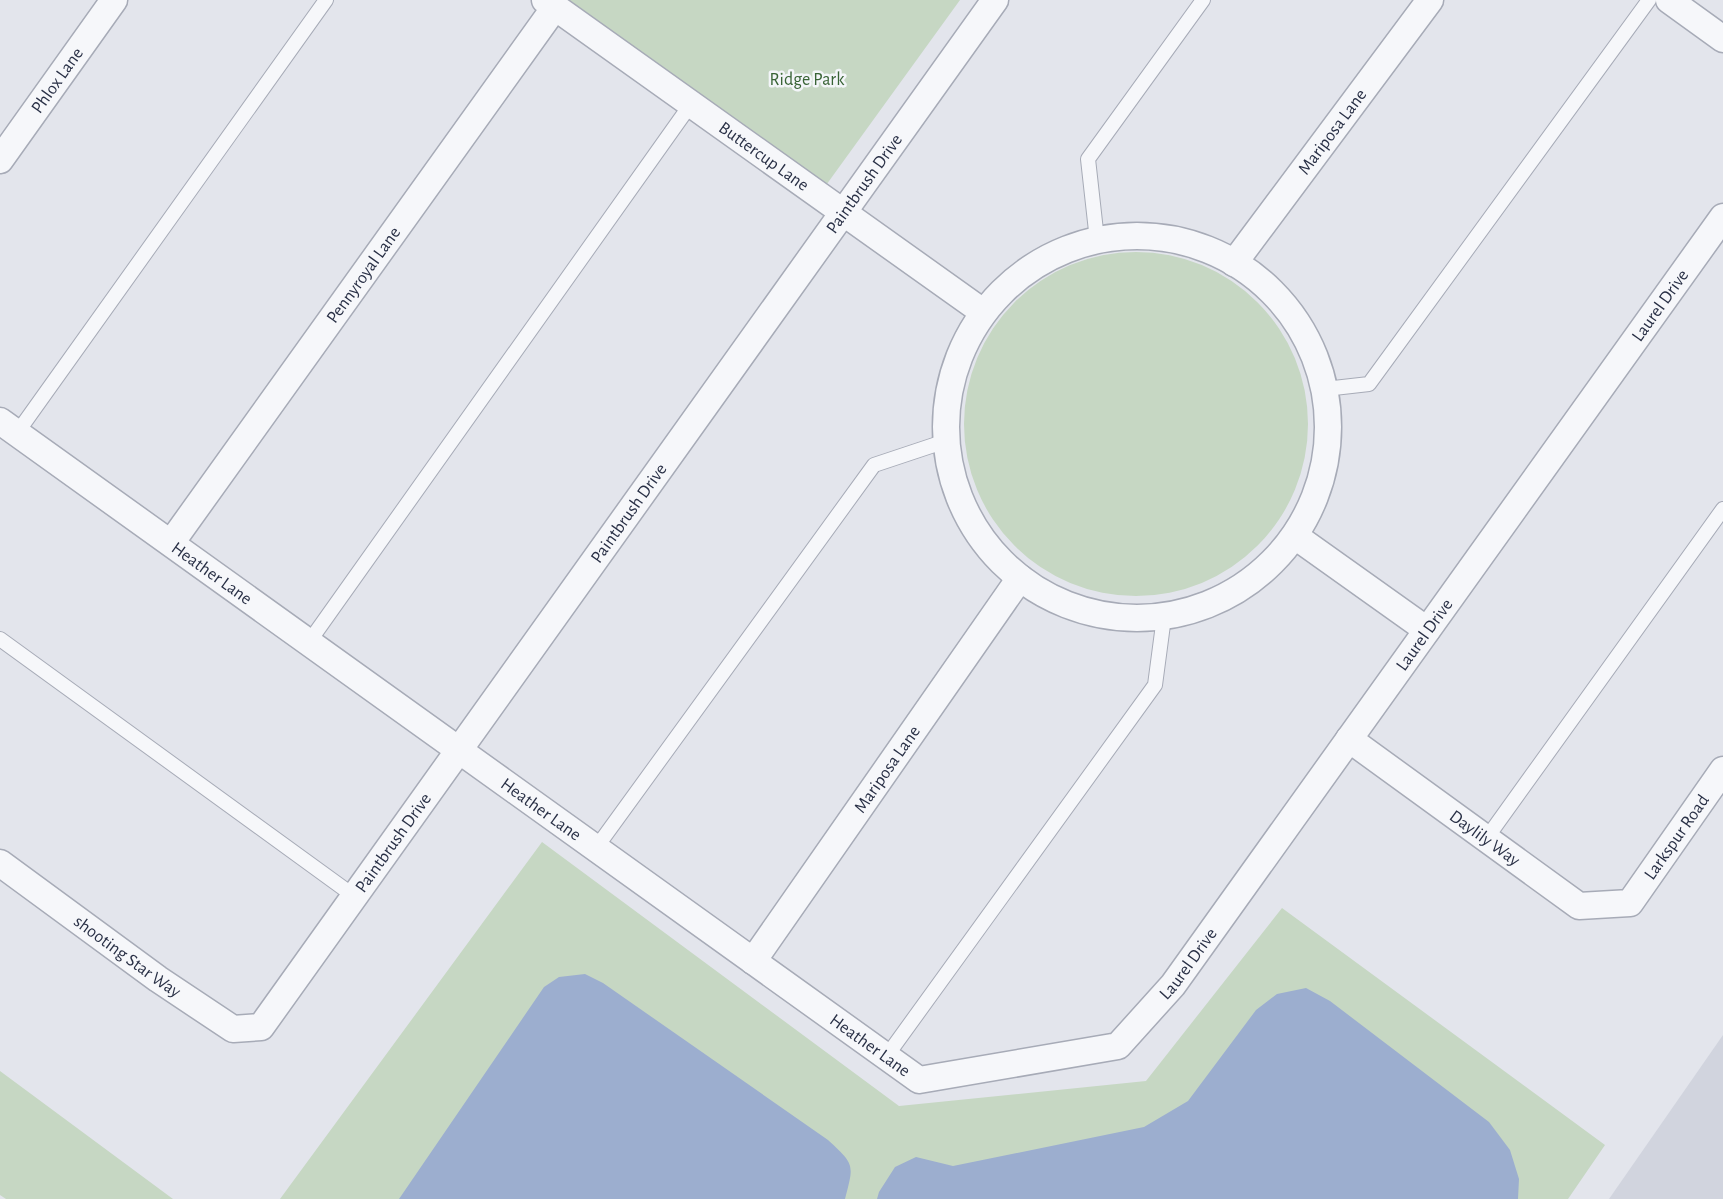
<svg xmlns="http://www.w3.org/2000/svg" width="1723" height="1199" viewBox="0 0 1723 1199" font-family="'Alegreya Sans',sans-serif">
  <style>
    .built { fill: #d1d4de }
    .green { fill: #c6d7c3 }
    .water { fill: #9caecf }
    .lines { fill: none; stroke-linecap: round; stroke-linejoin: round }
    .lane-casing { stroke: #a7abb7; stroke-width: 16 }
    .street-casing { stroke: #a7abb7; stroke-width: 29 }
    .lane { stroke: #f6f7fa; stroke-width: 14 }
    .street { stroke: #f6f7fa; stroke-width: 26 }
    .labels { text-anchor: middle; stroke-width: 5; stroke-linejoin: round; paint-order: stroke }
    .park-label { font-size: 18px; fill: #386335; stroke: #f3f5f9 }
    .street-label { font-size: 18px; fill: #293046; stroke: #f3f5f9 }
  </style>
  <rect width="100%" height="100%" fill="#e3e5ec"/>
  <!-- built -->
  <path class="built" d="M 1723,1035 L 1723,1199 L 1609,1199 Z"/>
  <!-- green -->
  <path class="green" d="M 565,0 L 960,0 L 824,188 Z
    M964 424a172 172 0 1 1 344 0a172 172 0 1 1-344 0Z
    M 542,842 L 899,1106 L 1146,1081 L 1282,908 L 1605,1145 L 1568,1199 L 280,1199 Z
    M 0,1071 L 173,1199 L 6,1199 L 0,1195 Z"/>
  <!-- water -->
  <path class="water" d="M 585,974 L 603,983 L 828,1140 C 855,1165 854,1164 845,1199 L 399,1199 L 544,987 L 559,977 Z
    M 1306,988 L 1330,1001 L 1489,1122 L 1510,1150 L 1519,1179 L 1518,1199 L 877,1199 L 879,1192 L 895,1167 L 916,1157 L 953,1166 L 1144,1127 L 1188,1101 L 1256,1010 L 1277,994 Z"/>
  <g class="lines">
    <!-- lane casing -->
    <g class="lane-casing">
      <path id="lane" d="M 1097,240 L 1088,159 L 1203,0
        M 1325,389 L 1369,384 L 1649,0
        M 17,433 L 326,0
        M 0,639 L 354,896
        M 309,642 L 691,104
        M 1486,839 L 1723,509
        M 596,848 L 874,465 L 946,441
        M 886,1057 L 1155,685 L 1164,617"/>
    </g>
    <!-- street casing -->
    <g class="street-casing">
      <g id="street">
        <path id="s1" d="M 545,0 L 983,312"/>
        <path d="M 1669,0 L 1723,39"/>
        <path id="s2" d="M 0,160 L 114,0"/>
        <circle cx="1137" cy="427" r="191"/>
        <path id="s3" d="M 1234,263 L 1430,0"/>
        <path id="s4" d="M 0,421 L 919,1080 L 1118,1046 L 1173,985 L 1723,217"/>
        <path d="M 1295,536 L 1427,630"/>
        <path id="s5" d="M 171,543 L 555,7"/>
        <path id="s6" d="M 1349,739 L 1579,906 L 1630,903 L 1723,770"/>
        <path id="s7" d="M 0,863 L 158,979 L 233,1029 L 261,1027 L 995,0"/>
        <path id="s8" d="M 753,961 L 1020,578"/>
      </g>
    </g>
    <!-- lane -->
    <use href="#lane" class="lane"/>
    <!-- street -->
    <use href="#street" class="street"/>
  </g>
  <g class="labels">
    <!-- park labels -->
    <g class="park-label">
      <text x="807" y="85">Ridge Park</text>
    </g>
    <!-- street labels -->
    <g class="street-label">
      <text dy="6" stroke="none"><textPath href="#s2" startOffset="98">Phlox Lane</textPath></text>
      <text dy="6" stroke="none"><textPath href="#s3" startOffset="164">Mariposa Lane</textPath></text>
      <text dy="6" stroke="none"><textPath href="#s1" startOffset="269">Buttercup Lane</textPath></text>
      <text dy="6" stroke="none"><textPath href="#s7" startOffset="1351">Paintbrush Drive</textPath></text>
      <text dy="6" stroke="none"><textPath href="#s5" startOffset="330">Pennyroyal Lane</textPath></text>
      <text dy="6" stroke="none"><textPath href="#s4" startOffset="2251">Laurel Drive</textPath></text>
      <text dy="6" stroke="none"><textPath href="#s7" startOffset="946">Paintbrush Drive</textPath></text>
      <text dy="6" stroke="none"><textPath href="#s4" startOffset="261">Heather Lane</textPath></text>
      <text dy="6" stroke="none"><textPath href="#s4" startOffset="1846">Laurel Drive</textPath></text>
      <text dy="6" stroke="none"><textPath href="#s8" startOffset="234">Mariposa Lane</textPath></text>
      <text dy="6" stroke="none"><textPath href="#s4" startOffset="666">Heather Lane</textPath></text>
      <text dy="6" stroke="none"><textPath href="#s6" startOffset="416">Larkspur Road</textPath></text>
      <text dy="6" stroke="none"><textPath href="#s6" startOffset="168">Daylily Way</textPath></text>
      <text dy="6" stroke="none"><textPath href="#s7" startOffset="541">Paintbrush Drive</textPath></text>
      <text dy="6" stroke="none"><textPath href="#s7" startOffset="158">shooting Star Way</textPath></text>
      <text dy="6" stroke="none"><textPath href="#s4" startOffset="1441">Laurel Drive</textPath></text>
      <text dy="6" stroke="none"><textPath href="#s4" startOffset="1071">Heather Lane</textPath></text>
    </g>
  </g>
</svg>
